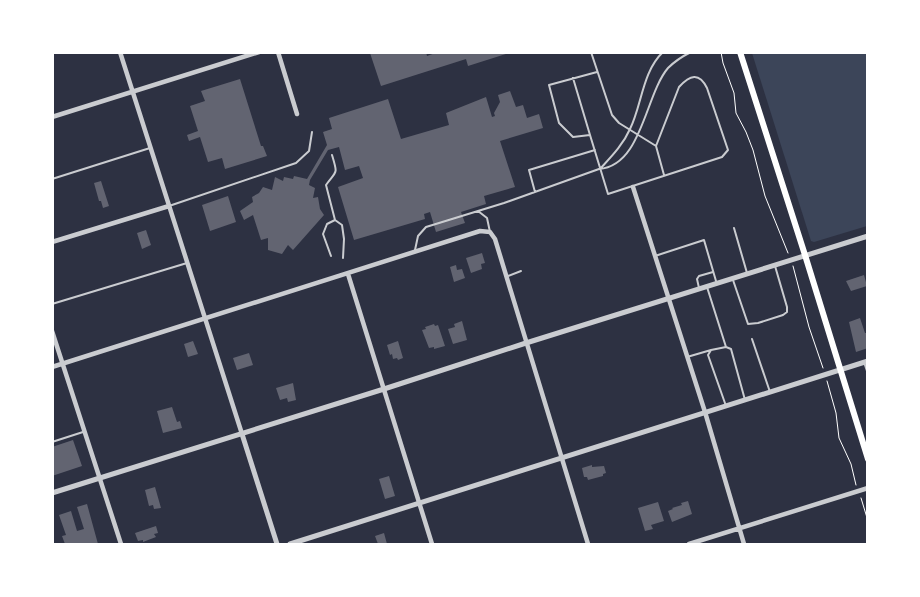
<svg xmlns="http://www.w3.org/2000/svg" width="920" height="597" viewBox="0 0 920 597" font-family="Raleway,sans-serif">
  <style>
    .green { fill: #3c4559 }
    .building { fill: #626471 }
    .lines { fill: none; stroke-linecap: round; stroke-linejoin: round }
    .path { stroke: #fff; stroke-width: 1 }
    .service { stroke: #caccd0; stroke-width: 2 }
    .minor { stroke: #caccd0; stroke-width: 4.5 }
    .tertiary { stroke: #caccd0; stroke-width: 5 }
    .secondary { stroke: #fff; stroke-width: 6 }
  </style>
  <rect width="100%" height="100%" fill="#2d3142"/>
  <!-- green -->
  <path class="green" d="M 752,53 L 867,53 L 867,226 L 814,242 L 811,241 Z"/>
  <!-- building -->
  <path class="building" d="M 426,52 L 427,56 L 438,52 L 509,53 L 468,66 L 466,59 L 381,86 L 370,53 Z
    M 240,79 L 261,146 L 263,146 L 267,156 L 225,169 L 222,158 L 208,162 L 200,137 L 189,141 L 187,135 L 198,131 L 190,106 L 205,101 L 201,91 Z
    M 510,91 L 516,107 L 523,105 L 527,118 L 539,114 L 543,128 L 500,141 L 515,187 L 484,196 L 486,204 L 461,212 L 465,223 L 436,232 L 430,212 L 424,214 L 425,219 L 354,240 L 338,187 L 363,178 L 359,166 L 345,170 L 339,147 L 328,150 L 310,180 L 309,185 L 315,188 L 313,198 L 318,197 L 320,209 L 324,215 L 293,250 L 288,245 L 282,254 L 268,250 L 268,238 L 261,240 L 253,215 L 244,220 L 240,211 L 253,202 L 252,197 L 259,193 L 263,187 L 272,190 L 275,177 L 283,181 L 284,177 L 293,179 L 294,176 L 307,179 L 327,145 L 323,132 L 332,129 L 329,118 L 388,99 L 401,139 L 449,125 L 446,113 L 486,97 L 492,117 L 495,116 L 494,113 L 500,102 L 498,95 Z
    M 101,181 L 109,206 L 103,208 L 101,201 L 99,201 L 94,183 Z
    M 228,196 L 236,222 L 210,231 L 202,205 Z
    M 146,230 L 151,245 L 142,249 L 137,233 Z
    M 482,253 L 485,263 L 481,264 L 482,269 L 471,273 L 466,258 Z
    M 456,265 L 457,270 L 462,269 L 465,278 L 454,282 L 450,267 Z
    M 864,275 L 867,286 L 851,291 L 846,281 Z
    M 860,318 L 865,333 L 868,333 L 868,348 L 856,352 L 849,322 Z
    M 462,321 L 467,340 L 453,344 L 448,329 L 455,327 L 454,324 Z
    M 434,324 L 435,326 L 438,325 L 445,346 L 434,349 L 434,347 L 429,348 L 422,330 L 426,329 L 425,327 Z
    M 193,341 L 198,354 L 188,357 L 184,344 Z
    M 398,341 L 403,358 L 398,360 L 397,358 L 393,359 L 392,354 L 390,355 L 387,345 Z
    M 249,353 L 253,365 L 237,370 L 233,358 Z
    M 293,383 L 296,400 L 288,402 L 287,398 L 280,400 L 276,388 Z
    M 172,407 L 177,422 L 180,421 L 182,428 L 163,433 L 157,411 Z
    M 73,440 L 82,466 L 52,476 L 52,447 Z
    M 592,465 L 592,467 L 604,466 L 606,473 L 603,474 L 603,476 L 588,480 L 587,477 L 584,477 L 582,468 Z
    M 389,476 L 395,496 L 385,499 L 379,479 Z
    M 155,487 L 161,508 L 154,509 L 153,505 L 149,506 L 145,490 Z
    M 688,501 L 692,514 L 672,522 L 668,511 L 673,509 L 672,508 L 682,505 L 681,503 Z
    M 658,502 L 664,521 L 651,525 L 653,529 L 645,531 L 638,508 Z
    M 87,504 L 98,544 L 65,544 L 62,536 L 66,535 L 59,515 L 71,511 L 77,531 L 84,529 L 77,507 Z
    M 156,526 L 158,533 L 154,534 L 156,537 L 143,542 L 143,540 L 138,541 L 135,533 Z
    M 384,533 L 387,544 L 378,544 L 375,536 Z"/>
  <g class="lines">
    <!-- path -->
    <path class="path" d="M 721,52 L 723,63 L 734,93 L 736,113 L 746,132 L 753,150 L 765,196 L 788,253
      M 793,266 L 809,327 L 823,368
      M 827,381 L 836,413 L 839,438 L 851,464 L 856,485
      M 861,498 L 868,521"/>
    <!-- service -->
    <path class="service" d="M 591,52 L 612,115 L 619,123 L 656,146 L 664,175
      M 52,53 L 54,52
      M 597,72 L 549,85 L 559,123 L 573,137 L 590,135 L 608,194 L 722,157 L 728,150 L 707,88 C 699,72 690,75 679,87 L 656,146
      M 573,78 L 590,135
      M 332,155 C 338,175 337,170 326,185 L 335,220
      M 600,169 C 611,157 623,145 630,129 C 642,105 642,72 663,52
      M 52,179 L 150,148
      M 868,189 L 868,191
      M 535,192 L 529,170 L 595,150
      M 169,206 L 296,163 L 309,151 L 312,132
      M 478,211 L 487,218 L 490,232
      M 734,228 L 747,273
      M 415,250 L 418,236 L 426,227 L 504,203 L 599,169 C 642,166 645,95 668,68 C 674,62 683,56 691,52
      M 331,256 L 323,234 L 327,224 L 335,220 L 342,225 L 344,239 L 343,258
      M 655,256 L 704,240 L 716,281
      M 508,276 L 521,271
      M 733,280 L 748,324 L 758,323 L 783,315 L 787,312 L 787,307 L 775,266
      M 707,287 L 726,347
      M 699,288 L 697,279 L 699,276 L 713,272
      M 52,304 L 187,263
      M 752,339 L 770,392
      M 687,357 L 711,350
      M 864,362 L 868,374
      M 726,406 L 708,355 L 711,350 L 726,347 L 731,349 L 745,400
      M 52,442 L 83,432"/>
    <!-- minor -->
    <path class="minor" d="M 120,52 L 242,434
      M 278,52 L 297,114
      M 52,117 L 259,52
      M 633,187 L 705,412 L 744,544
      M 52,242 L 169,206
      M 348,274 L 432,544
      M 52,331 L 121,544
      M 52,367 L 480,231 L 490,232 L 495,239 L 588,544
      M 689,544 L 868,488"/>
    <!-- tertiary -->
    <path class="tertiary" d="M 242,434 L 277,544
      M 52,493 L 384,389 L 526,343 L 868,236
      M 290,544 L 868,361"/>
    <!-- secondary -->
    <path class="secondary" d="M 740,52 L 805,255 L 868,459"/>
  </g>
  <!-- border -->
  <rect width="920" height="597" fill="none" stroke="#ffffff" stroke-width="108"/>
</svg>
